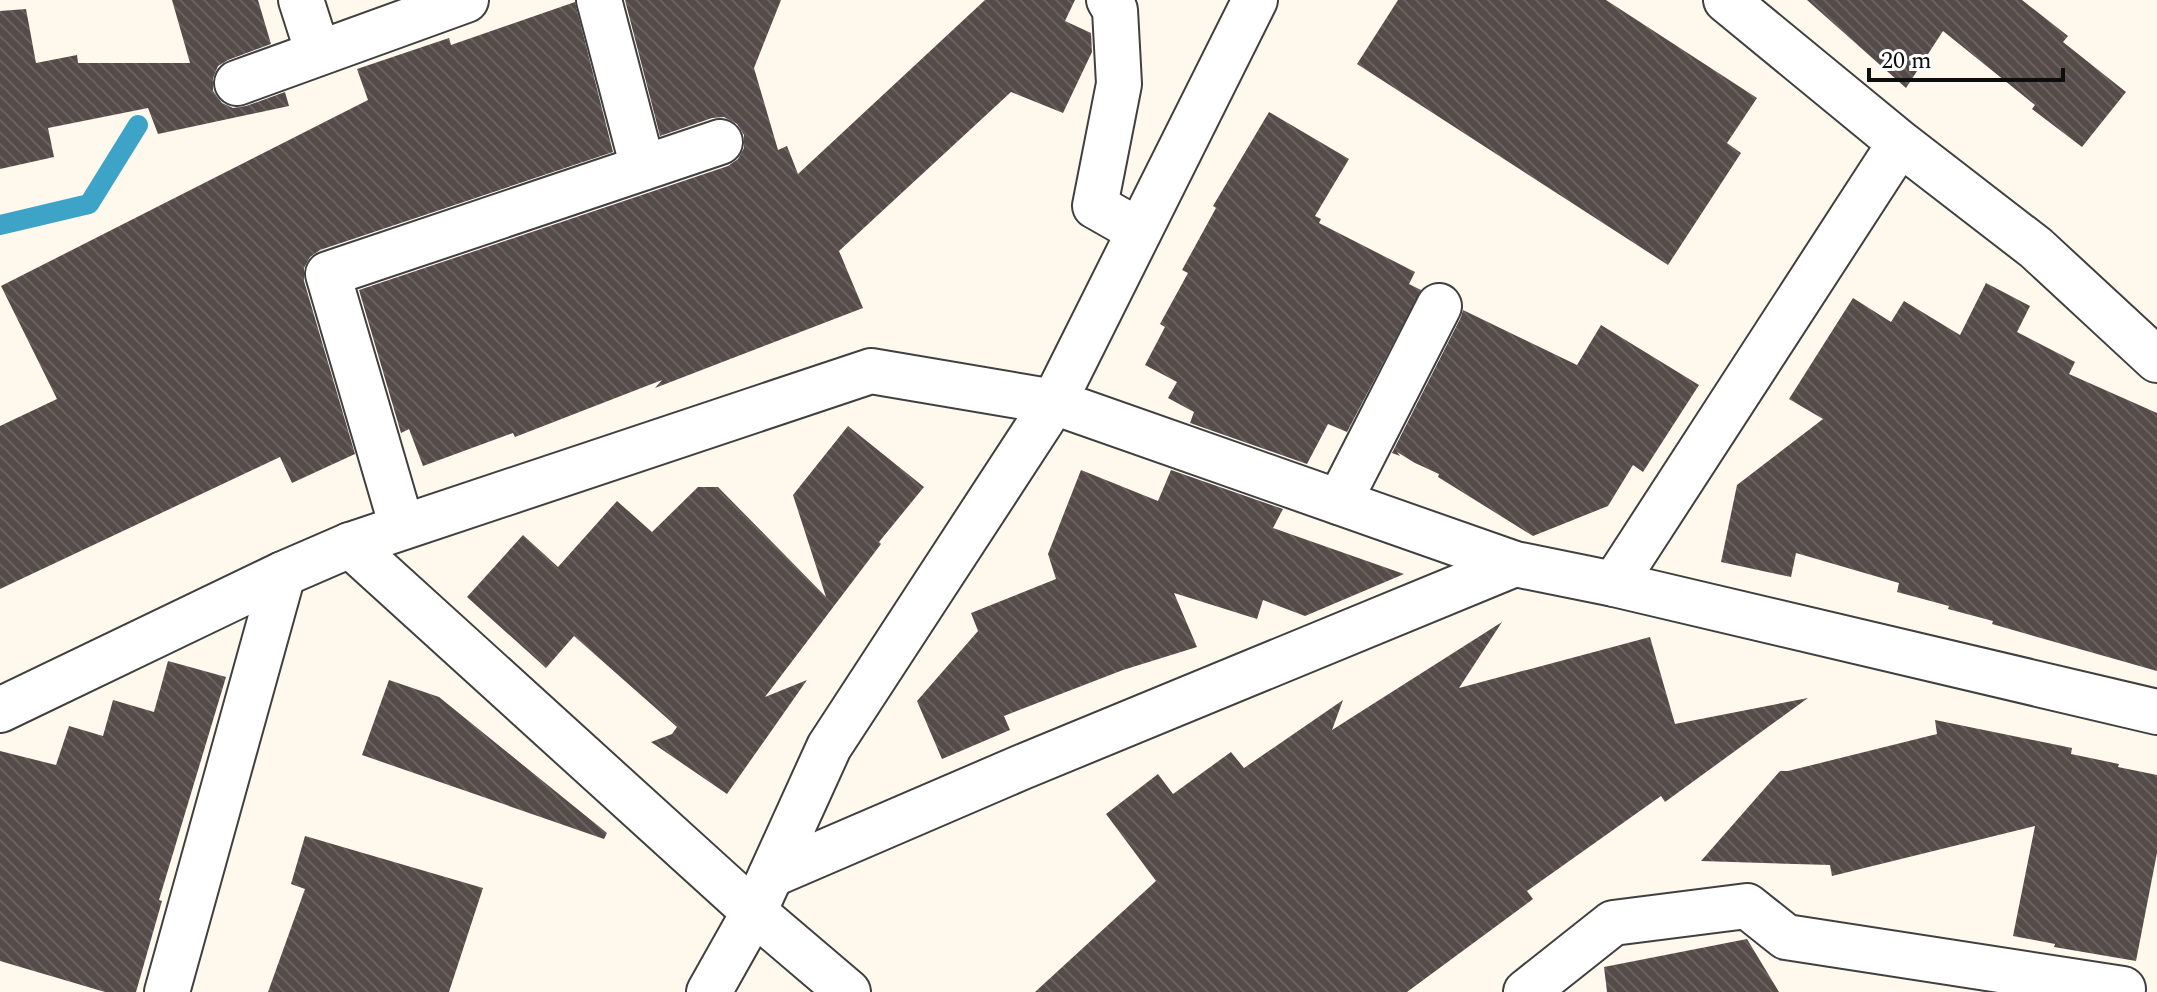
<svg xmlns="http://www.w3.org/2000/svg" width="2157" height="992" viewBox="0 0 2157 992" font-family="Spectral,serif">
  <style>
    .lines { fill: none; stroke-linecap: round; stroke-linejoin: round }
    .stream { stroke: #3ea4c7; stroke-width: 20 }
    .building { fill: url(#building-back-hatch) }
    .minor-casing { stroke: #404040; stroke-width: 48 }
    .tertiary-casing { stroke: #404040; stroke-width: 48 }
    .minor { stroke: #fff; stroke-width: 44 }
    .tertiary { stroke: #fff; stroke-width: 44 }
  </style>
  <defs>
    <pattern id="building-back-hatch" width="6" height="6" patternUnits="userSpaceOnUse" patternTransform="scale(2)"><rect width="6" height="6" fill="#554c4a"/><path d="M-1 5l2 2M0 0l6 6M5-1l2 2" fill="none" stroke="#686160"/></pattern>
  </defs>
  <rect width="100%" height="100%" fill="#fef8ed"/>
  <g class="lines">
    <!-- stream -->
    <path class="stream" d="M 0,225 L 89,204 L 138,125"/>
  </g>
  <!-- building -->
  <path class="building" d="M 172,0 L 258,0 L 271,44 L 228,60 L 218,66 L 213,78 L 213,91 L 222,103 L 233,108 L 246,106 L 285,92 L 289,106 L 158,134 L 148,108 L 48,128 L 54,157 L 0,169 L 0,11 L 26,9 L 36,63 L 77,55 L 78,63 L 190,63 Z
    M 625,0 L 781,0 L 754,68 L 778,150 L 787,146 L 798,174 L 985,0 L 1075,0 L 1065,21 L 1091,33 L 1092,52 L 1063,113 L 1011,92 L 839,251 L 863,308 L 655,388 L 662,380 L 515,437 L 513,433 L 423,466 L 409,429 L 401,433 L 359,290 L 728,166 L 738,159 L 744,148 L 744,135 L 737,124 L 724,117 L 712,118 L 660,136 Z
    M 1398,0 L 1606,0 L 1757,98 L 1727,143 L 1741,153 L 1668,265 L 1357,64 Z
    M 1807,0 L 2022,0 L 2068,36 L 2063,42 L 2126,92 L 2082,147 L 2032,109 L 2035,105 L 1943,31 L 1906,88 Z
    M 575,2 L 613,152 L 320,250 L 310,257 L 304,268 L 304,281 L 355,454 L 292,483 L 280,457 L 0,589 L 0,426 L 57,399 L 1,286 L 368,100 L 357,69 L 449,38 L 451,45 Z
    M 1269,112 L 1349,159 L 1315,216 L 1321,219 L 1319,223 L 1415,272 L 1409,284 L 1421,290 L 1347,432 L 1328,424 L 1307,464 L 1190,423 L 1194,412 L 1168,398 L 1177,382 L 1145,365 L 1165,327 L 1160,324 L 1188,273 L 1182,270 L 1216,208 L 1213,206 Z
    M 1986,283 L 2030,306 L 2017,332 L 2075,362 L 2069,374 L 2157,413 L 2157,671 L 1992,624 L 1993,621 L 1948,609 L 1949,606 L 1897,592 L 1899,583 L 1796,553 L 1791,577 L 1721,562 L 1737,485 L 1823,419 L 1789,399 L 1853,298 L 1891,322 L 1904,301 L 1960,335 Z
    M 1463,310 L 1577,365 L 1601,325 L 1699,385 L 1643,472 L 1633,465 L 1608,506 L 1533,536 L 1438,477 L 1439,474 L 1415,463 L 1397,452 L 1400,456 L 1392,453 L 1461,317 Z
    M 848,426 L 924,487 L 879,542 L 881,544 L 765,697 L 807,680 L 727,794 L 651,742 L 672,734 L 677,727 L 574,636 L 546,668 L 467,597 L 523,535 L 558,567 L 617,501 L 652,532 L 698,487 L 718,487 L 826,597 L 793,495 Z
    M 1081,470 L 1158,501 L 1171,470 L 1283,509 L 1273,528 L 1404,574 L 1305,616 L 1263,600 L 1257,619 L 1174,593 L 1197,647 L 1123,670 L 1004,716 L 1010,730 L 942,759 L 917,701 L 978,631 L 971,613 L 1056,579 L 1048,554 Z
    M 1502,622 L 1459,688 L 1650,637 L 1675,724 L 1808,698 L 1665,802 L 1661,796 L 1527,891 L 1533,899 L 1407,992 L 1035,992 L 1156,881 L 1106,814 L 1158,774 L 1173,794 L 1231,752 L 1244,768 L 1343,700 L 1332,730 Z
    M 168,661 L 226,677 L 159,900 L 162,901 L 136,992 L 105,992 L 0,961 L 0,751 L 56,765 L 69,726 L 103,736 L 113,700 L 154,712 Z
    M 389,680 L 439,697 L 607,833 L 604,839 L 362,755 Z
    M 1935,720 L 2072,748 L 2071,754 L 2119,764 L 2118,767 L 2157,775 L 2157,853 L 2136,961 L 2054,947 L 2055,944 L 2013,936 L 2035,826 L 1832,876 L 1830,865 L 1701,861 L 1780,771 L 1788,771 L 1937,734 Z
    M 305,836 L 483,888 L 449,992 L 268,992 L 305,889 L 291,884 Z
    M 1747,939 L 1779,992 L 1607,992 L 1604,967 Z"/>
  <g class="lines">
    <!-- minor casing -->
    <g class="minor-casing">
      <path id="minor" d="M 301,0 L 318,53
        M 599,0 L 643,168
        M 1109,0 L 1115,10 L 1119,84 L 1095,206 L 1139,231
        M 1726,0 L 1900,143 L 2036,248 L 2157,360
        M 237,83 L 466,0
        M 1339,502 L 1439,306
        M 402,527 L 328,274 L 720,142
        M 350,545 L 754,912 L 848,992
        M 1614,584 L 1900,143
        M 771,875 L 1022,767 L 1515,564
        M 167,992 L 283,574
        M 1526,992 L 1613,923 L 1747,906 L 1786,937 L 2123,989"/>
    </g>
    <!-- tertiary casing -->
    <g class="tertiary-casing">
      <path id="tertiary" d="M 0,710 L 283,574 L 350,545 L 871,371 L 1054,402 L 1515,564 L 1614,584 L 2157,712
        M 709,992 L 754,912 L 829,747 L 1054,402 L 1255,0"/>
    </g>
    <!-- minor -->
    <use href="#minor" class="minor"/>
    <!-- tertiary -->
    <use href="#tertiary" class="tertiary"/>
  </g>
  <!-- scale -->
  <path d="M1869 68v12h194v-12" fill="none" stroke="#0d0d0d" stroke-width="4"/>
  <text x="1881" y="68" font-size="24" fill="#0d0d0d" stroke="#ffffff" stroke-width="6" paint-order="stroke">20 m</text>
</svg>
